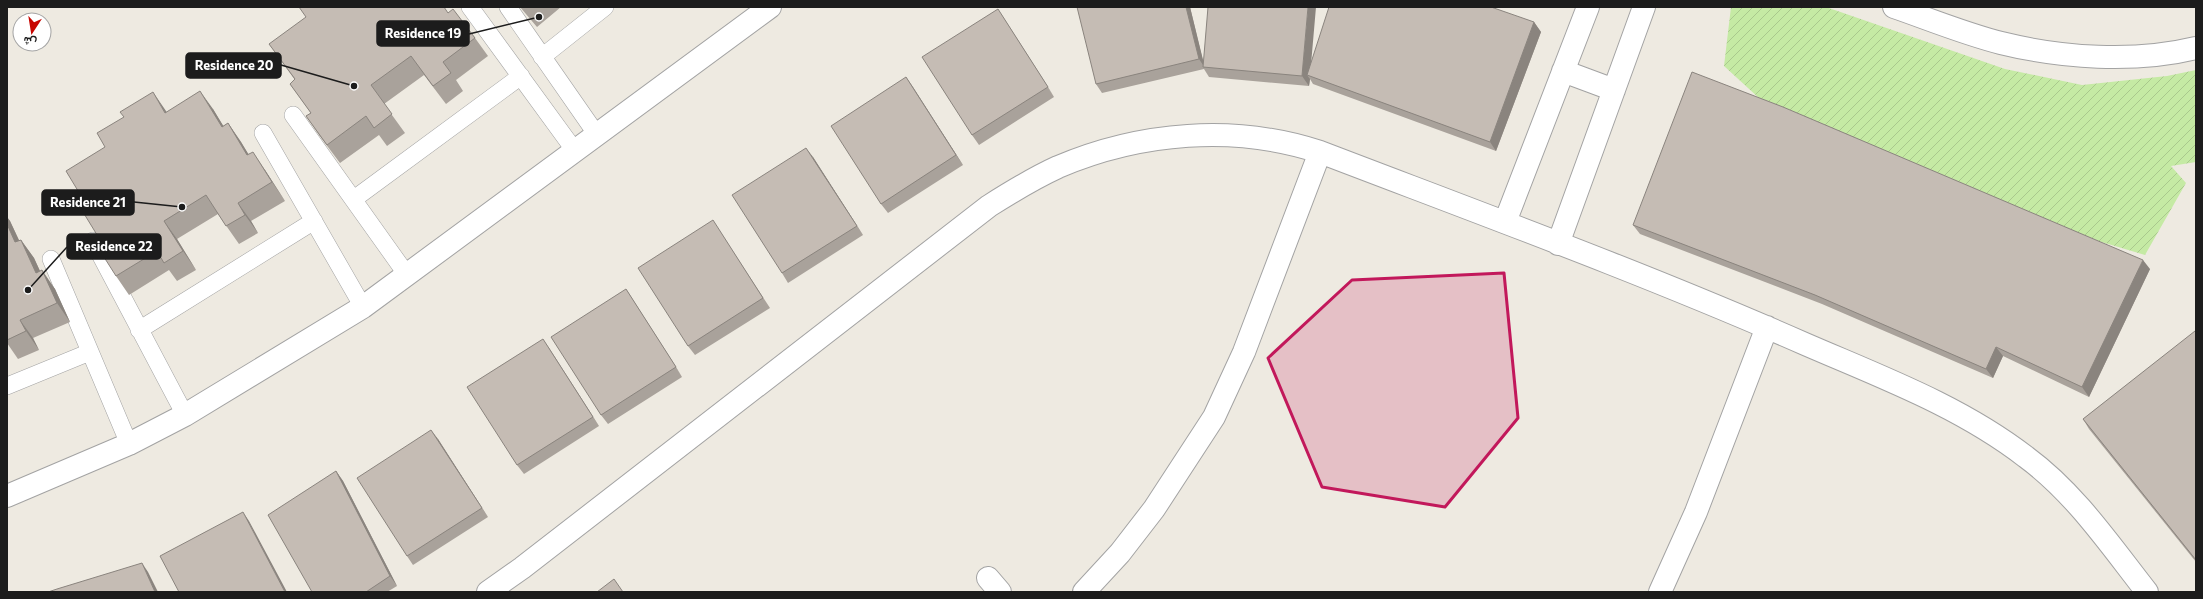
<svg xmlns="http://www.w3.org/2000/svg" width="2203" height="599" viewBox="0 0 2203 599" font-family="Commissioner,Vazirmatn,sans-serif">
  <style>
    .garden { fill: url(#garden-furrows) }
    .lines { fill: none; stroke-linecap: round; stroke-linejoin: round }
    .service-casing { stroke: #a3a3a3; stroke-width: 18 }
    .minor-casing { stroke: #a3a3a3; stroke-width: 24 }
    .service { stroke: #fff; stroke-width: 17 }
    .minor { stroke: #fff; stroke-width: 22 }
    .wall { fill: #a9a29b }
    .shaded-wall { fill: #8a847e }
    .building { fill: #c5bcb4; stroke: #8a847e }
    .marked { fill: #c2185b; fill-opacity: 0.2; stroke: #c2185b; stroke-width: 3; stroke-linejoin: round }
    .leader { fill: none; stroke: #1c1c1c; stroke-width: 1.5 }
    .callout-dot { fill: #1c1c1c; stroke: #fff; stroke-width: 1.5 }
    .callout { fill: #1c1c1c; stroke: #1c1c1c; stroke-width: 1.5 }
    .callout-label { font-size: 13px; text-anchor: middle; font-weight: bold; fill: #fff }
  </style>
  <defs>
    <pattern id="garden-furrows" width="10" height="10" patternUnits="userSpaceOnUse"><rect width="10" height="10" fill="#c5eaa4"/><path d="M-1 1l2-2M0 10L10 0M9 11l2-2" fill="none" stroke="#a9c88d"/></pattern>
  </defs>
  <rect width="100%" height="100%" fill="#eeeae1"/>
  <!-- garden -->
  <path class="garden" d="M 1731,7 L 1826,7 L 2005,69 L 2082,85 L 2167,76 L 2196,70 L 2196,162 L 2171,166 L 2186,183 L 2145,255 L 2058,229 L 1760,99 L 1724,66 Z"/>
  <g class="lines">
    <!-- service casing -->
    <g class="service-casing">
      <path id="service" d="M 470,7 L 575,151
        M 508,7 L 597,135
        M 542,57 L 605,7
        M 293,115 L 407,275
        M 263,133 L 363,307
        M 354,199 L 521,76
        M 93,241 L 185,415
        M 51,259 L 129,444
        M 139,330 L 314,221
        M 7,386 L 90,352"/>
    </g>
    <!-- minor casing -->
    <g class="minor-casing">
      <path id="minor" d="M 1894,7 C 1929,19 1965,34 2001,43 C 2062,58 2134,63 2196,48
        M 1563,71 L 1614,90
        M 1505,222 L 1588,7
        M 1558,244 L 1644,7
        M 7,496 L 129,444 L 185,415 L 363,307 L 770,7
        M 988,578 L 1000,592
        M 488,592 L 522,568 L 989,206 C 1011,192 1034,178 1058,167 C 1140,132 1235,124 1320,152 C 1482,214 1646,274 1805,344 C 1881,377 1960,406 2026,457 C 2075,493 2110,545 2147,592
        M 1084,592 L 1120,553 L 1154,509 L 1214,417 L 1244,352 L 1320,152
        M 1660,592 L 1696,512 L 1767,327"/>
    </g>
    <!-- service -->
    <use href="#service" class="service"/>
    <!-- minor -->
    <use href="#minor" class="minor"/>
  </g>
  <!-- wall -->
  <path class="wall" d="M 520,7 L 561,7 L 537,27 Z
    M 1190,7 L 1203,61 L 1311,61 L 1534,22 L 1541,32 L 1496,151 L 1313,84 L 1310,79 L 1309,86 L 1209,77 L 1204,69 L 1102,93 L 1096,84 Z
    M 448,13 L 475,38 L 488,56 L 456,80 L 463,91 L 446,104 L 424,75 L 384,104 L 405,133 L 387,146 L 379,135 L 340,163 L 319,135 L 306,116 L 311,113 L 290,84 L 295,80 L 269,44 Z
    M 1004,19 L 1054,97 L 979,145 L 972,135 Z
    M 906,77 L 963,165 L 888,213 L 881,204 Z
    M 213,109 L 223,126 L 228,123 L 241,142 L 248,154 L 265,170 L 285,201 L 251,221 L 258,233 L 239,244 L 218,214 L 177,239 L 196,270 L 177,281 L 169,270 L 129,295 L 116,276 L 89,209 L 166,112 Z
    M 813,157 L 863,235 L 788,283 L 782,273 Z
    M 7,217 L 10,221 L 19,240 L 21,240 L 34,258 L 40,271 L 55,289 L 70,322 L 33,338 L 39,350 L 18,359 L 7,343 Z
    M 1633,225 L 2150,269 L 2089,397 L 2003,356 L 1993,378 L 1822,304 L 1640,234 Z
    M 719,230 L 770,308 L 695,355 L 688,346 Z
    M 626,289 L 682,377 L 608,424 L 601,415 Z
    M 2196,332 L 2196,562 L 2089,429 L 2083,419 Z
    M 549,348 L 599,426 L 524,474 L 517,465 Z
    M 438,439 L 488,517 L 413,565 L 407,556 Z
    M 336,471 L 343,481 L 397,586 L 387,592 L 312,592 Z"/>
  <!-- shaded-wall -->
  <path class="shaded-wall" d="M 1186,7 L 1190,7 L 1205,68 L 1199,59 Z
    M 1308,7 L 1316,7 L 1310,76 L 1307,75 L 1310,79 L 1309,86 L 1302,76 Z
    M 998,9 L 1004,19 L 1054,97 L 1048,87 Z
    M 1534,22 L 1541,32 L 1496,151 L 1490,142 Z
    M 906,77 L 913,87 L 963,165 L 956,155 Z
    M 200,91 L 213,109 L 235,145 L 222,127 Z
    M 153,92 L 166,111 L 178,131 L 165,113 Z
    M 228,123 L 241,142 L 260,173 L 247,155 Z
    M 806,148 L 813,157 L 863,235 L 857,226 Z
    M 253,152 L 265,170 L 285,201 L 272,182 Z
    M 238,203 L 251,221 L 258,233 L 245,215 Z
    M 7,217 L 10,221 L 28,260 L 15,242 L 7,224 Z
    M 164,221 L 177,239 L 196,270 L 183,251 Z
    M 21,240 L 34,258 L 49,291 L 36,273 Z
    M 2143,260 L 2150,269 L 2089,397 L 2082,387 Z
    M 42,270 L 55,289 L 70,322 L 57,303 Z
    M 626,289 L 632,299 L 682,377 L 676,367 Z
    M 20,320 L 33,338 L 39,350 L 26,331 Z
    M 543,339 L 549,348 L 599,426 L 593,417 Z
    M 1996,347 L 2003,356 L 1993,378 L 1986,369 Z
    M 431,430 L 438,439 L 488,517 L 482,508 Z
    M 336,471 L 343,481 L 397,586 L 390,576 Z
    M 243,512 L 249,521 L 287,592 L 285,592 Z
    M 142,563 L 148,572 L 158,592 L 155,592 Z"/>
  <!-- building -->
  <path class="building" d="M 299,7 L 444,7 L 448,13 L 453,9 L 475,38 L 443,62 L 451,73 L 433,86 L 411,56 L 371,85 L 392,114 L 374,128 L 366,116 L 327,145 L 306,116 L 311,113 L 290,84 L 295,79 L 269,44 L 306,17 Z
    M 1077,7 L 1186,7 L 1199,59 L 1096,84 Z
    M 1208,7 L 1308,7 L 1302,76 L 1203,67 Z
    M 1329,7 L 1491,7 L 1534,22 L 1490,142 L 1307,75 Z
    M 998,9 L 1048,87 L 972,135 L 922,57 Z
    M 1692,72 L 1783,107 L 2143,260 L 2082,387 L 1996,347 L 1986,369 L 1815,295 L 1633,225 Z
    M 906,77 L 956,155 L 881,204 L 831,126 Z
    M 200,91 L 222,127 L 228,123 L 247,155 L 253,152 L 272,182 L 238,203 L 245,215 L 226,226 L 206,195 L 164,221 L 183,251 L 164,263 L 157,251 L 116,276 L 97,246 L 102,243 L 83,212 L 89,209 L 66,171 L 105,147 L 97,133 L 124,117 L 120,112 L 153,92 L 165,113 Z
    M 806,148 L 857,226 L 782,273 L 732,195 Z
    M 713,220 L 763,298 L 688,346 L 638,268 Z
    M 7,224 L 15,242 L 21,240 L 36,273 L 42,270 L 57,303 L 20,320 L 26,331 L 7,340 Z
    M 626,289 L 676,367 L 601,415 L 551,337 Z
    M 2195,331 L 2196,332 L 2196,560 L 2083,419 Z
    M 543,339 L 593,417 L 517,465 L 467,387 Z
    M 431,430 L 482,508 L 407,556 L 357,478 Z
    M 336,471 L 390,576 L 366,592 L 312,592 L 268,515 Z
    M 243,512 L 285,592 L 179,592 L 160,556 Z
    M 142,563 L 155,592 L 48,592 L 57,589 Z
    M 614,579 L 623,592 L 597,592 Z"/>
  <!-- marked area -->
  <path class="marked" d="M 1504,273 L 1518,418 L 1445,507 L 1322,487 L 1268,358 L 1352,280 Z"/>
  <!-- callouts -->
  <path class="leader" d="M539 17L469 34M354 86L281 65M182 207L134 202M28 290L67 247"/>
  <g class="callout-dot">
    <circle cx="539" cy="17" r="4"/>
    <circle cx="354" cy="86" r="4"/>
    <circle cx="182" cy="207" r="4"/>
    <circle cx="28" cy="290" r="4"/>
  </g>
  <g class="callout">
    <rect x="377" y="21" width="92" height="25" rx="4"/>
    <rect x="186" y="53" width="95" height="25" rx="4"/>
    <rect x="42" y="190" width="92" height="25" rx="4"/>
    <rect x="67" y="234" width="94" height="25" rx="4"/>
  </g>
  <g class="callout-label">
    <text x="423" y="38">Residence 19</text>
    <text x="234" y="70">Residence 20</text>
    <text x="88" y="207">Residence 21</text>
    <text x="114" y="251">Residence 22</text>
  </g>
  <!-- border -->
  <rect width="2203" height="599" fill="none" stroke="#1c1c1c" stroke-width="16"/>
  <!-- north arrow -->
  <g transform="translate(32 32) rotate(192)"><circle r="19" fill="#ffffff" stroke="#a4a4a4"/>
  <path d="M0-3L7 15L0 10L-7 15Z" fill="#c70500"/>
  <text y="-6" font-size="11" font-weight="bold" text-anchor="middle" fill="#1c1c1c">ش</text>
  </g>
</svg>
